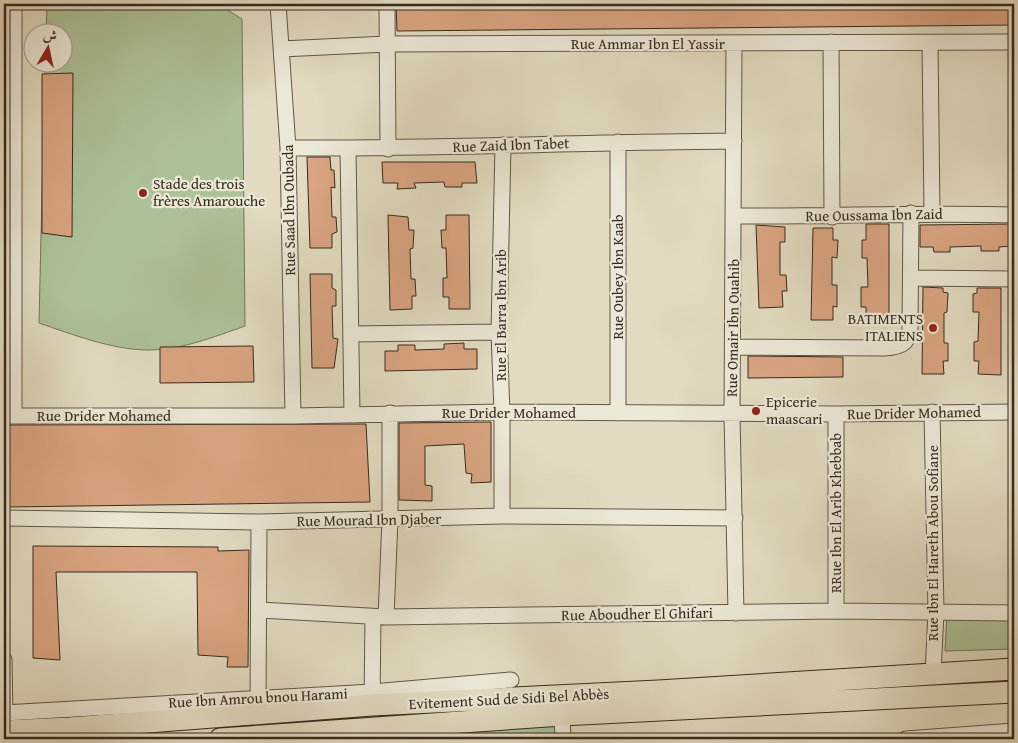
<svg xmlns="http://www.w3.org/2000/svg" width="1018" height="743" viewBox="0 0 1018 743" font-family="'Gentium Book Plus',Amiri,serif">
  <style>
    .green { fill: #adc198; stroke: #72765b }
    .building { fill: #d9a481; stroke: #362a1e }
    .lines { fill: none; stroke-linecap: round; stroke-linejoin: round }
    .minor-casing { stroke: #615647; stroke-width: 17 }
    .highway-casing { stroke: #362a1e; stroke-width: 23 }
    .minor { stroke: #ece8d7; stroke-width: 15 }
    .highway { stroke: #e2dbc1; stroke-width: 21 }
    .poi-dot { fill: #8f2418; stroke: #ece8d7; stroke-width: 2 }
    .labels { text-anchor: middle; stroke-width: 4.5; stroke-linejoin: round; paint-order: stroke }
    .street-label { font-size: 15px; fill: #362a1e; stroke: #ece8d7 }
    .poi-label { font-size: 15px; fill: #362a1e; stroke: #ece8d7; text-anchor: start }
  </style>
  <rect width="100%" height="100%" fill="#e2dbc1"/>
  <filter id="stains"><feTurbulence type="fractalNoise" baseFrequency=".004" numOctaves="4"/><feColorMatrix values="0 0 0 0 .2 0 0 0 0 .09 0 0 0 0 .02 0 0 0 .5 -.17"/></filter>
  <radialGradient id="worn" r=".72"><stop offset=".6" stop-color="#630" stop-opacity="0"/><stop offset="1" stop-color="#630" stop-opacity=".3"/></radialGradient>
  <!-- green -->
  <path class="green" d="M 59,4 L 218,4 L 242,19 L 245,326 C 214,337 181,350 148,350 C 113,350 71,334 39,323 L 45,63 L 62,62 L 62,32 L 46,32 L 47,8 Z
    M 947,614 L 1014,615 L 1014,649 L 945,651 Z
    M 552,723 L 557,730 L 558,739 L 275,739 Z"/>
  <!-- building -->
  <path class="building" d="M 396,4 L 1014,4 L 1014,25 L 397,31 Z
    M 73,73 L 72,237 L 42,233 L 42,74 Z
    M 307,157 L 330,157 L 331,170 L 334,170 L 335,188 L 331,187 L 332,217 L 336,217 L 337,232 L 332,234 L 332,248 L 310,248 Z
    M 382,162 L 475,162 L 477,183 L 462,183 L 462,187 L 445,187 L 444,182 L 414,183 L 416,188 L 397,189 L 398,183 L 383,183 Z
    M 388,215 L 408,217 L 409,230 L 414,230 L 413,248 L 410,249 L 411,279 L 415,279 L 416,296 L 412,296 L 412,309 L 390,310 Z
    M 446,215 L 469,215 L 470,309 L 449,309 L 449,297 L 443,297 L 443,278 L 447,278 L 446,248 L 442,248 L 441,230 L 446,230 Z
    M 866,224 L 889,224 L 889,319 L 866,319 L 866,307 L 861,307 L 861,287 L 868,287 L 867,258 L 862,258 L 862,240 L 866,240 Z
    M 1011,224 L 1011,246 L 999,247 L 999,251 L 981,251 L 981,246 L 950,247 L 950,252 L 934,252 L 933,247 L 920,247 L 920,225 Z
    M 756,225 L 785,227 L 785,242 L 780,242 L 780,275 L 786,275 L 787,291 L 782,291 L 783,307 L 759,308 Z
    M 813,228 L 833,228 L 833,240 L 838,240 L 837,258 L 832,257 L 832,285 L 837,285 L 837,307 L 833,306 L 833,320 L 811,320 Z
    M 310,274 L 332,274 L 332,288 L 336,290 L 336,306 L 332,306 L 333,338 L 338,339 L 334,368 L 312,368 Z
    M 923,287 L 943,288 L 943,292 L 948,293 L 947,312 L 944,313 L 944,343 L 948,343 L 948,361 L 943,361 L 944,374 L 922,374 Z
    M 977,288 L 1001,288 L 1001,375 L 978,374 L 979,361 L 974,361 L 974,342 L 978,341 L 979,312 L 973,312 L 973,294 L 977,293 Z
    M 464,343 L 464,349 L 477,349 L 477,369 L 385,371 L 385,351 L 398,351 L 398,345 L 415,345 L 415,350 L 444,349 L 444,344 Z
    M 253,346 L 254,382 L 160,383 L 160,347 Z
    M 748,356 L 843,357 L 843,377 L 748,378 Z
    M 491,422 L 491,482 L 471,483 L 472,474 L 466,473 L 464,444 L 425,446 L 425,485 L 432,486 L 432,501 L 399,500 L 399,423 Z
    M 366,424 L 370,502 L 6,507 L 5,425 Z
    M 33,546 L 218,547 L 218,551 L 249,550 L 248,667 L 227,667 L 228,657 L 198,655 L 197,572 L 56,572 L 60,660 L 33,658 Z"/>
  <g class="lines">
    <!-- minor casing -->
    <g class="minor-casing">
      <path id="minor" d="M 278,4 L 288,148 L 293,416
        M 387,4 L 388,149
        M 831,42 L 832,217
        M 734,43 L 732,414 L 736,613
        M 930,43 L 932,212
        M 281,49 L 387,44 L 1014,42
        M 618,142 L 618,413
        M 288,148 C 437,149 585,142 734,141
        M 348,148 L 352,415
        M 734,216 C 828,217 921,212 1014,215
        M 911,278 L 1014,279
        M 352,334 L 499,332
        M 733,347 L 885,348 C 899,347 908,345 910,329 L 911,213
        M 932,412 L 936,612 L 933,674
        M 836,414 L 836,611
        M 4,416 L 293,416 L 502,412 L 836,414 L 1014,412
        M 14,416 L 14,4
        M 502,516 L 502,412 L 499,332 L 503,145
        M 4,518 L 259,522 L 502,516 L 735,518
        M 260,610 L 386,617 L 836,611 L 1014,613
        M 386,617 L 390,519 L 390,413
        M 4,660 L 5,713
        M 372,701 L 373,617
        M 258,706 L 259,522
        M 4,713 L 372,692 L 511,680
        M 562,715 L 563,739
        M 906,739 L 1014,731"/>
    </g>
    <!-- highway casing -->
    <g class="highway-casing">
      <path id="highway" d="M 4,731 L 70,728 L 372,705 L 658,691 L 1014,669
        M 220,739 L 562,715 L 1014,692"/>
    </g>
    <!-- minor -->
    <use href="#minor" class="minor"/>
    <!-- highway -->
    <use href="#highway" class="highway"/>
  </g>
  <!-- markers -->
  <g class="poi-dot">
    <circle cx="143" cy="193" r="5"/>
    <circle cx="933" cy="328" r="5"/>
    <circle cx="756" cy="411" r="5"/>
  </g>
  <g class="labels">
    <!-- street labels -->
    <g class="street-label">
      <text x="648" y="49">Rue Ammar Ibn El Yassir</text>
      <text transform="translate(511 145) rotate(-2)" y="5">Rue Zaid Ibn Tabet</text>
      <text transform="translate(289 210) rotate(-91)" y="5">Rue Saad Ibn Oubada</text>
      <text transform="translate(874 215) rotate(-1)" y="5">Rue Oussama Ibn Zaid</text>
      <text transform="translate(618 277) rotate(-90)" y="5">Rue Oubey Ibn Kaab</text>
      <text transform="translate(501 315) rotate(-90)" y="5">Rue El Barra Ibn Arib</text>
      <text transform="translate(733 328) rotate(-89)" y="5">Rue Omair Ibn Ouahib</text>
      <text x="509" y="418">Rue Drider Mohamed</text>
      <text transform="translate(914 413) rotate(-1)" y="5">Rue Drider Mohamed</text>
      <text x="104" y="421">Rue Drider Mohamed</text>
      <text transform="translate(836 513) rotate(-90)" y="5">RRue Ibn El Arib Khebbab</text>
      <text transform="translate(369 520) rotate(-1)" y="5">Rue Mourad Ibn Djaber</text>
      <text transform="translate(933 543) rotate(-90)" y="5">Rue Ibn El Hareth Abou Sofiane</text>
      <text transform="translate(637 614) rotate(-1)" y="5">Rue Aboudher El Ghifari</text>
      <text transform="translate(258 698) rotate(-3)" y="5">Rue Ibn Amrou bnou Harami</text>
      <text transform="translate(509 699) rotate(-3)" y="5">Evitement Sud de Sidi Bel Abbès</text>
    </g>
    <!-- poi labels -->
    <g class="poi-label">
      <text x="153" y="189">Stade des trois<tspan x="153" dy="17">frères Amarouche</tspan></text>
      <text x="923" y="324" text-anchor="end">BATIMENTS<tspan x="923" dy="17">ITALIENS</tspan></text>
      <text x="766" y="407">Epicerie<tspan x="766" dy="17">maascari</tspan></text>
    </g>
  </g>
  <!-- margin -->
  <rect width="1018" height="743" fill="none" stroke="#e2dbc1" stroke-width="20"/>
  <rect x="5" y="5" width="1008" height="733" fill="none" stroke="#362a1e" stroke-width="2.5"/>
  <rect x="10" y="10" width="998" height="723" fill="none" stroke="#362a1e"/>
  <!-- north arrow -->
  <g transform="translate(48 48) rotate(9)"><circle r="24" fill="#ece8d7" stroke="#a39c8d"/>
  <path d="M0-4L9 19L0 12L-9 19Z" fill="#8f2418"/>
  <text y="-8" font-size="14" font-weight="bold" text-anchor="middle" fill="#362a1e">ش</text>
  </g>
  <rect width="100%" height="100%" filter="url(#stains)"/>
  <rect width="100%" height="100%" fill="url(#worn)"/>
</svg>
